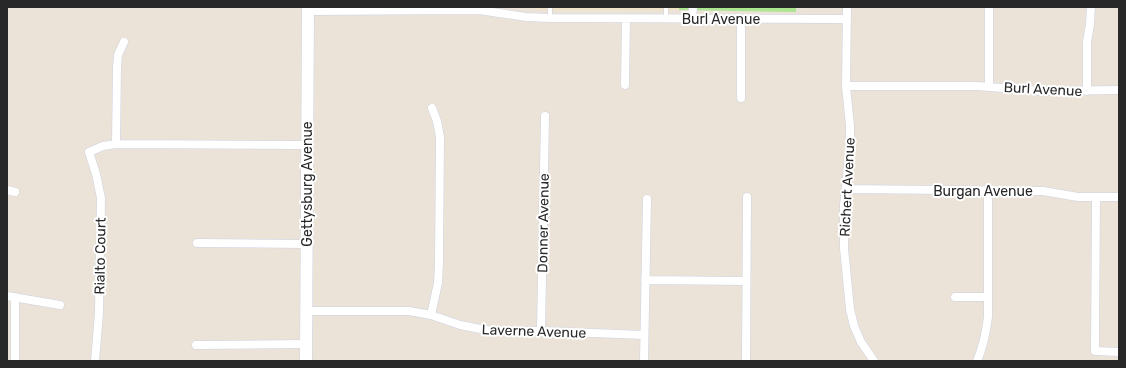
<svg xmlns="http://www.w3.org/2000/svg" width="1126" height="368" viewBox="0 0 1126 368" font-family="Rubik,sans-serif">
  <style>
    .education { fill: #efe2c6 }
    .green { fill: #ace690 }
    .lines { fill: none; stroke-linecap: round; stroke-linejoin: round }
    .lane-casing { stroke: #cdd1e2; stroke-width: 5 }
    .street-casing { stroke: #cdd1e2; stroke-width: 9 }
    .secondary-casing { stroke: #cdd1e2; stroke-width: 13 }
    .lane { stroke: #fff; stroke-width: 4 }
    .street { stroke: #fff; stroke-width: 8 }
    .secondary { stroke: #fff; stroke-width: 12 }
    .labels { text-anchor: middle; stroke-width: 4; stroke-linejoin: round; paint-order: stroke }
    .street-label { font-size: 14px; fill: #282828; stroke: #fff }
  </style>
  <rect width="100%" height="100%" fill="#ebe3d8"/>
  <!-- education -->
  <path class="education" d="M 523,7 L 679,7 L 679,10 L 545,10 Z"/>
  <!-- green -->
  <path class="green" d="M 679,7 L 796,7 L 796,12 L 679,10 Z"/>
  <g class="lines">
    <!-- lane casing -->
    <g class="lane-casing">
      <path id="lane" d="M 550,18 L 550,7
        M 666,18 L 666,7"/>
    </g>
    <!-- street casing -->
    <g class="street-casing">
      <path id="street" d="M 847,7 L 846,86 L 850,126 L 850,147 L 844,205 L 844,248 L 850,309 L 854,326 L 861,342 L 874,361
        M 308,11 L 479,10 L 526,17 L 550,18 L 846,19
        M 692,19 L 693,7
        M 625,85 L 626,19
        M 846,86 L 977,86 L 1041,91 L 1119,90
        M 989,86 L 989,7
        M 1087,91 L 1087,42 L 1090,24 L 1091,7
        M 741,98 L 741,19
        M 116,144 L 117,67 L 118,55 L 124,42
        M 846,189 L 1043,191 L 1078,197 L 1119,197
        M 7,190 L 15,192
        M 1096,197 L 1095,351 L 1119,352
        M 197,243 L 306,244
        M 645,280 L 746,281
        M 7,296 L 60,305
        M 955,297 L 988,297
        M 306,311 L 409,311 L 431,315 L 460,325 L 491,331 L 541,331 L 644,335
        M 431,315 L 438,283 L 439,263 L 440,137 L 437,121 L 432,108
        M 541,331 L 545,116
        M 196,345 L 306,344
        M 15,361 L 15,297
        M 95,361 L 99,313 L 101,198 L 96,174 L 89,152 L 103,146 L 116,144 L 307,145
        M 644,361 L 647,199
        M 746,361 L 747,197
        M 977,361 C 983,347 986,333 988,317 L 988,191"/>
    </g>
    <!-- secondary casing -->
    <g class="secondary-casing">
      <path id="secondary" d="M 306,361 L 308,7"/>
    </g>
    <!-- lane -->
    <use href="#lane" class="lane"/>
    <!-- street -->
    <use href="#street" class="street"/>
    <!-- secondary -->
    <use href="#secondary" class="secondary"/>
  </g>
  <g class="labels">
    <!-- street labels -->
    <g class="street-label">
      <text x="721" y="24">Burl Avenue</text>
      <text transform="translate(1043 89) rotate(3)" y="5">Burl Avenue</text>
      <text transform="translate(307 184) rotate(-90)" y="5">Gettysburg Avenue</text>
      <text transform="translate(847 187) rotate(-87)" y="5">Richert Avenue</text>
      <text x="983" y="196">Burgan Avenue</text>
      <text transform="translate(543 223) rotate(-89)" y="5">Donner Avenue</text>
      <text transform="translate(100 256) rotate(-89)" y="5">Rialto Court</text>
      <text transform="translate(534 331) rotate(2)" y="5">Laverne Avenue</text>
    </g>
  </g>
  <!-- border -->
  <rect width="1126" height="368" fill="none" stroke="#282828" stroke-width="16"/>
</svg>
